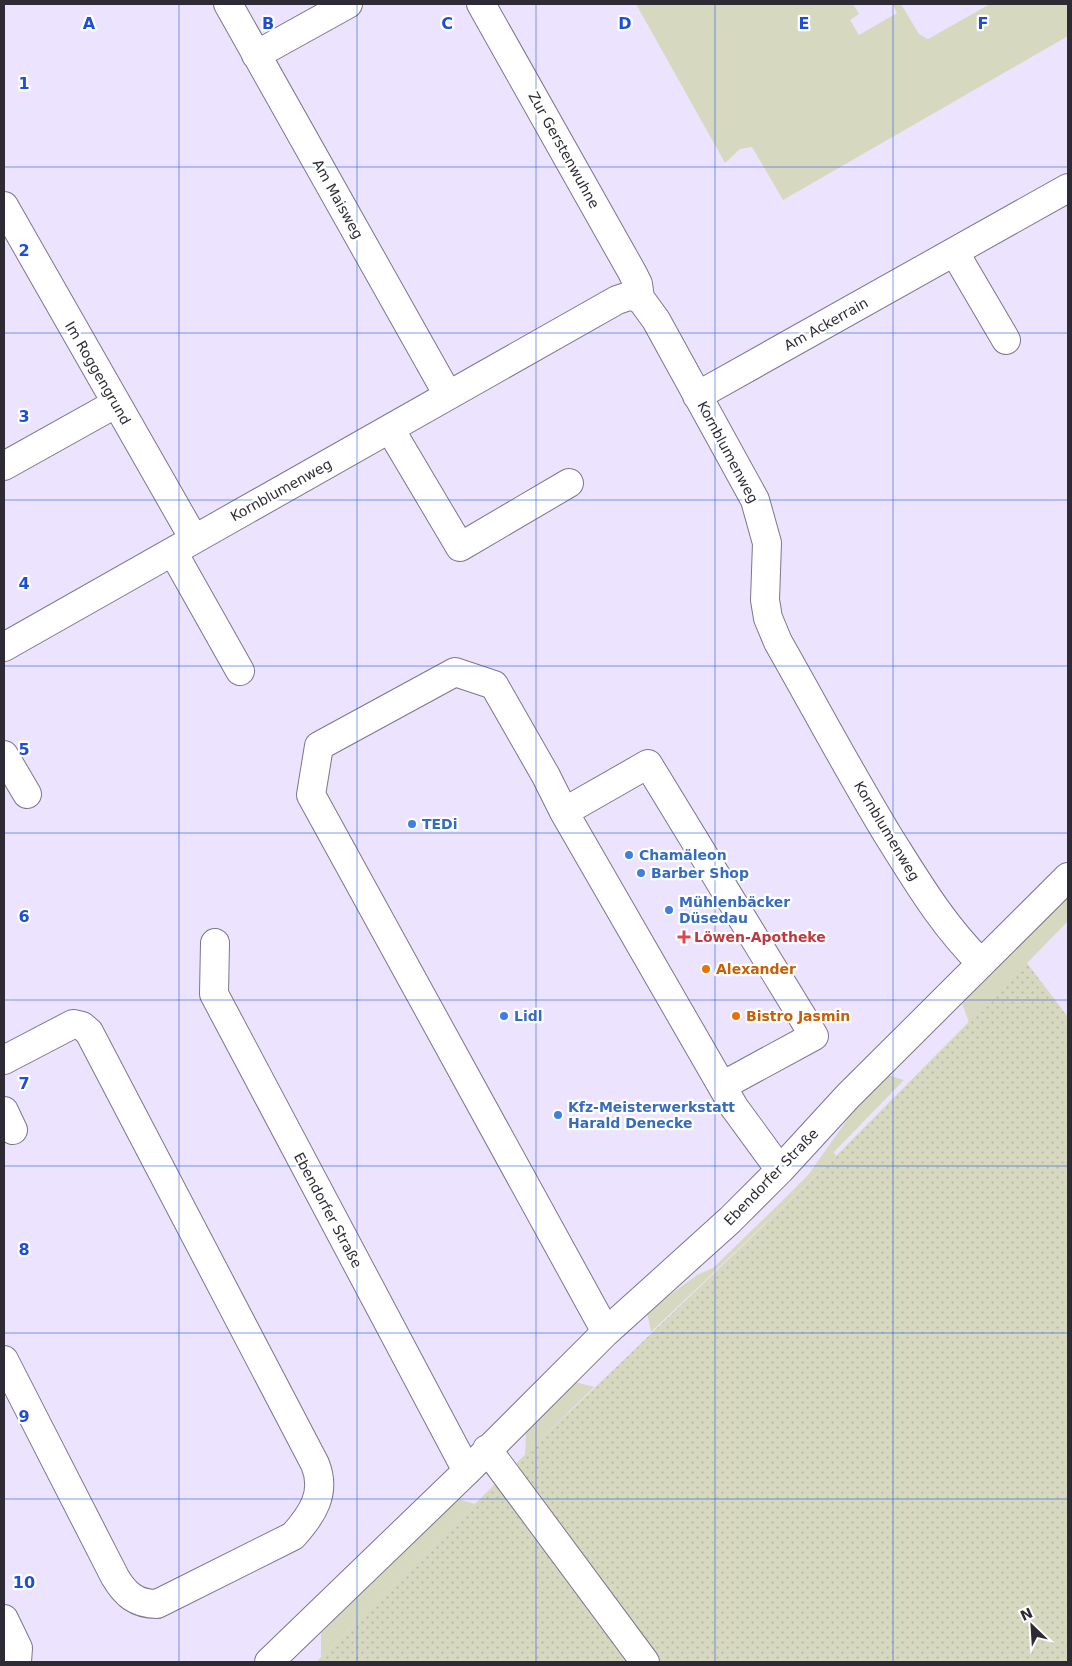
<svg xmlns="http://www.w3.org/2000/svg" width="1072" height="1666" viewBox="0 0 1072 1666" font-family="'DejaVu Sans',sans-serif">
  <style>
    .green { fill: #d6d9bf }
    .garden { fill: url(#garden-dots) }
    .lines { fill: none; stroke-linecap: round; stroke-linejoin: round }
    .minor-casing { stroke: #7d758d; stroke-width: 30 }
    .minor { stroke: #fff; stroke-width: 28 }
    .grid { fill: none; stroke: #1d4ed8; stroke-width: 1; stroke-opacity: 0.55 }
    .shop-dot { fill: #3f7fe0; stroke: #fff; stroke-width: 2 }
    .health-dot { fill: #e0444e; stroke: #fff; stroke-width: 2 }
    .food-dot { fill: #e8710a; stroke: #fff; stroke-width: 2 }
    .labels { text-anchor: middle; stroke-width: 4.5; stroke-linejoin: round; paint-order: stroke }
    .street-label { font-size: 14px; fill: #2e2b35; stroke: #fff }
    .shop-label { font-size: 14px; font-weight: bold; fill: #366cbe; stroke: #fff; text-anchor: start }
    .health-label { font-size: 14px; font-weight: bold; fill: #be3a42; stroke: #fff; text-anchor: start }
    .food-label { font-size: 14px; font-weight: bold; fill: #c56008; stroke: #fff; text-anchor: start }
    .grid-label { font-size: 16px; text-anchor: middle; font-weight: bold; fill: #1d4ed8; stroke: #fff; stroke-width: 4.5; stroke-linejoin: round; paint-order: stroke }
  </style>
  <defs>
    <pattern id="garden-dots" width="8" height="8" patternUnits="userSpaceOnUse" patternTransform="scale(1.25)"><rect width="8" height="8" fill="#d6d9bf"/><path d="M2 2h.1M6 6h.1" fill="none" stroke="#b8baa5" stroke-width="1.8" stroke-linecap="round"/></pattern>
  </defs>
  <rect width="100%" height="100%" fill="#ece4fe"/>
  <!-- green -->
  <path class="green" d="M 636,4 L 853,4 L 859,14 L 850,20 L 859,35 L 897,13 L 892,4 L 901,4 L 919,34 L 928,39 L 990,4 L 1068,4 L 1068,36 L 783,200 L 752,147 L 740,149 L 725,163 Z
    M 1068,896 L 1068,921 L 969,1023 L 962,1003 Z
    M 888,1075 L 904,1080 L 834,1152 L 836,1156 L 651,1332 L 647,1312 L 697,1275 L 713,1268 L 780,1203 L 808,1175 L 859,1103 Z
    M 575,1382 L 594,1387 L 525,1455 L 526,1433 Z
    M 458,1499 L 475,1504 L 321,1657 L 321,1633 Z"/>
  <!-- garden -->
  <path class="garden" d="M 1027,963 L 1068,1017 L 1068,1662 L 316,1662 L 505,1474 L 836,1156 Z"/>
  <g class="lines">
    <!-- minor casing -->
    <g class="minor-casing">
      <path id="minor" d="M 228,4 L 448,395
        M 481,4 L 632,272 L 638,284 L 640,298
        M 256,55 L 348,4
        M 4,206 L 194,539
        M 955,253 L 1006,340
        M 697,396 L 1068,188
        M 390,429 L 460,547 L 569,483
        M 4,466 L 115,404
        M 173,552 L 240,671
        M 4,647 L 617,300 L 629,296 L 640,298 L 656,320 L 755,500 L 767,543 L 765,600 L 768,618 L 778,642 C 815,707 850,773 889,837 C 918,883 942,924 981,963
        M 4,755 L 27,794
        M 564,812 L 648,764 L 814,1036 L 722,1086
        M 215,943 L 214,994 L 467,1471
        M 4,1060 L 73,1024 L 82,1026 L 89,1032 L 315,1464 C 327,1493 312,1515 293,1536 L 157,1604 C 136,1604 125,1594 115,1577 L 4,1360
        M 4,1111 L 13,1130
        M 606,1332 L 311,795 L 319,746 L 455,672 L 494,685 L 546,776 L 564,812 L 734,1107 L 780,1170
        M 487,1449 L 645,1662
        M 4,1619 L 18,1648 L 17,1662
        M 269,1662 L 467,1471 L 606,1332 L 730,1220 L 780,1170 L 848,1096 L 1068,877"/>
    </g>
    <!-- minor -->
    <use href="#minor" class="minor"/>
  </g>
  <!-- grid -->
  <path class="grid" d="M 179,4 L 179,1662M 357,4 L 357,1662M 536,4 L 536,1662M 715,4 L 715,1662M 893,4 L 893,1662M 4,167 L 1068,167M 4,333 L 1068,333M 4,500 L 1068,500M 4,666 L 1068,666M 4,833 L 1068,833M 4,1000 L 1068,1000M 4,1166 L 1068,1166M 4,1333 L 1068,1333M 4,1499 L 1068,1499"/>
  <!-- markers -->
  <g class="shop-dot">
    <circle cx="412" cy="824" r="5"/>
    <circle cx="629" cy="855" r="5"/>
    <circle cx="641" cy="873" r="5"/>
    <circle cx="669" cy="910" r="5"/>
    <circle cx="504" cy="1016" r="5"/>
    <circle cx="558" cy="1115" r="5"/>
  </g>
  <path class="health-dot" d="M681.5 929.5h5v5h5v5h-5v5h-5v-5h-5v-5h5z"/>
  <g class="food-dot">
    <circle cx="706" cy="969" r="5"/>
    <circle cx="736" cy="1016" r="5"/>
  </g>
  <g class="labels">
    <!-- street labels -->
    <g class="street-label">
      <text transform="translate(564 150) rotate(61)" y="5">Zur Gerstenwuhne</text>
      <text transform="translate(338 199) rotate(61)" y="5">Am Maisweg</text>
      <text transform="translate(826 324) rotate(-29)" y="5">Am Ackerrain</text>
      <text transform="translate(98 373) rotate(60)" y="5">Im Roggengrund</text>
      <text transform="translate(728 452) rotate(62)" y="5">Kornblumenweg</text>
      <text transform="translate(281 490) rotate(-29)" y="5">Kornblumenweg</text>
      <text transform="translate(887 831) rotate(59)" y="5">Kornblumenweg</text>
      <text transform="translate(771 1177) rotate(-46)" y="5">Ebendorfer Straße</text>
      <text transform="translate(328 1210) rotate(62)" y="5">Ebendorfer Straße</text>
    </g>
    <!-- shop labels -->
    <g class="shop-label">
      <text x="422" y="829">TEDi</text>
      <text x="639" y="860">Chamäleon</text>
      <text x="651" y="878">Barber Shop</text>
      <text x="679" y="907">Mühlenbäcker<tspan x="679" dy="16">Düsedau</tspan></text>
      <text x="514" y="1021">Lidl</text>
      <text x="568" y="1112">Kfz-Meisterwerkstatt<tspan x="568" dy="16">Harald Denecke</tspan></text>
    </g>
    <!-- health labels -->
    <g class="health-label">
      <text x="694" y="942">Löwen-Apotheke</text>
    </g>
    <!-- food labels -->
    <g class="food-label">
      <text x="716" y="974">Alexander</text>
      <text x="746" y="1021">Bistro Jasmin</text>
    </g>
  </g>
  <g class="grid-label">
    <text x="89" y="29">A</text>
    <text x="268" y="29">B</text>
    <text x="447" y="29">C</text>
    <text x="625" y="29">D</text>
    <text x="804" y="29">E</text>
    <text x="983" y="29">F</text>
    <text x="24" y="89">1</text>
    <text x="24" y="256">2</text>
    <text x="24" y="422">3</text>
    <text x="24" y="589">4</text>
    <text x="24" y="755">5</text>
    <text x="24" y="922">6</text>
    <text x="24" y="1089">7</text>
    <text x="24" y="1255">8</text>
    <text x="24" y="1422">9</text>
    <text x="24" y="1588">10</text>
  </g>
  <!-- border -->
  <rect width="1072" height="1666" fill="none" stroke="#2e2b35" stroke-width="10"/>
  <!-- north arrow -->
  <g transform="translate(1032 1626) rotate(335)" stroke="#ffffff" stroke-width="4" paint-order="stroke">
  <path d="M0-4L9 19L0 12L-9 19Z" fill="#2e2b35"/>
  <text y="-8" font-size="14" font-weight="bold" text-anchor="middle" fill="#2e2b35">N</text>
  </g>
</svg>
